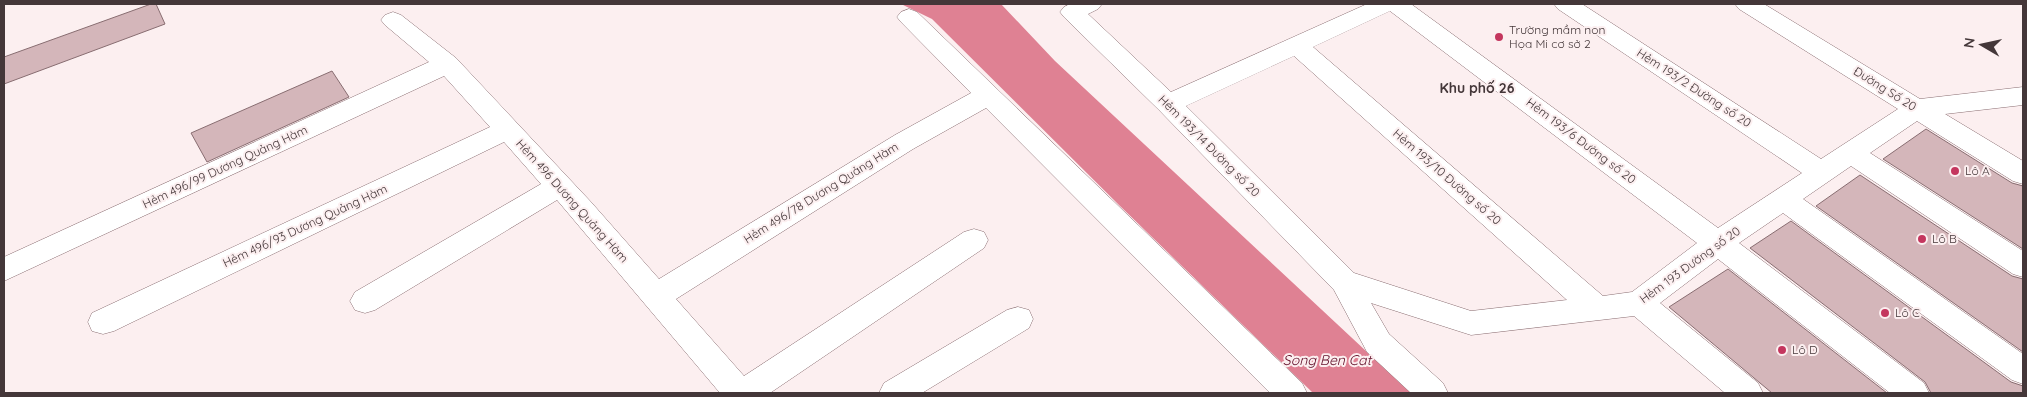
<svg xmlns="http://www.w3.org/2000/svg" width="2027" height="397" viewBox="0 0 2027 397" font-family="Quicksand,sans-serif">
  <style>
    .water { fill: #df8193 }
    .building { fill: #d4b6ba; stroke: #886d71 }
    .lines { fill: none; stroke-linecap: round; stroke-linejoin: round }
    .minor-casing { stroke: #8a6e72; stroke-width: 1 }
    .minor { fill: #fff; fill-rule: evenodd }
    .poi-dot { fill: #c4365e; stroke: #fceff0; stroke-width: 2 }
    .labels { text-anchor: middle; stroke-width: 4; stroke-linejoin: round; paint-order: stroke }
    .poi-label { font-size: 12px; fill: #443739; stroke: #fceff0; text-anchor: start }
    .street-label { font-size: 12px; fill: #443739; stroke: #fceff0 }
    .neighbourhood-label { font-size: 14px; font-weight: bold; fill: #443739; stroke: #fceff0 }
    .water-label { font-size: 14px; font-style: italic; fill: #610d28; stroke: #fceff0 }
  </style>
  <rect width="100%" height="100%" fill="#fceff0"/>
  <!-- water -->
  <path class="water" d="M 901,4 L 1001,4 L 1055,61 L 1411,393 L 1313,393 L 1120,206 L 932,19 Z"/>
  <!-- building -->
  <path class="building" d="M 151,4 L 156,4 L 165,24 L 4,84 L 4,57 Z
    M 332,71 L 349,97 L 207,162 L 191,133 Z
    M 1926,129 L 2012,183 L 2023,186 L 2023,249 L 1883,159 Z
    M 1860,175 L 2012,276 L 2023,279 L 2023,352 L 1816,206 Z
    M 1791,221 L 2011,382 L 2023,386 L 2023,393 L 1931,393 L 1925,382 L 1750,248 Z
    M 1728,269 L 1887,393 L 1772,393 L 1669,307 Z"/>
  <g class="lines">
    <!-- minor casing -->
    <g class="minor-casing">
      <path id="minor" d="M 1070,4 L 1102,4 L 1098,9 L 1088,14 L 1171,92 L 1367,4 L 1411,4 L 1718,228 L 1802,173 L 1558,9 L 1554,4 L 1582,4 L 1821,159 L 1898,109 L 1739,9 L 1735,4 L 1764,4 L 1920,99 L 2023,87 L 2023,105 L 1945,114 L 2023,161 L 2023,184 L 2013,181 L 1917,121 L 1870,153 L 2023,251 L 2023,277 L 2013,274 L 1851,166 L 1803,199 L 2023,354 L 2023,384 L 2012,380 L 1783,213 L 1739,243 L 1924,383 L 1929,393 L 1890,393 L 1718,259 L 1660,303 L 1758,383 L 1763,393 L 1725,393 L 1634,316 L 1471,335 L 1371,303 L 1389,334 L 1443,383 L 1448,393 L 1411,393 L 1367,352 L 1334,290 L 1159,110 L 1064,17 L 1060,12 L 1064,7 ZM 1390,11 L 1697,243 L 1632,292 L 1603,296 L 1313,47 ZM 1294,56 L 1567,300 L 1471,311 L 1354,273 L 1186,106 Z
        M 909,9 L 917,12 L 1302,383 L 1307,393 L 1270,393 L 986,108 L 913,149 L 676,299 L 744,376 L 964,232 L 974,229 L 984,232 L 988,240 L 984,248 L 770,393 L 720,393 L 557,200 L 375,310 L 365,313 L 355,310 L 350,301 L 355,292 L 541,184 L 504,142 L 114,331 L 103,334 L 92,331 L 88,322 L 92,313 L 490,127 L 444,76 L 4,281 L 4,257 L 429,62 L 385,25 L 381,20 L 385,15 L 393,12 L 401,15 L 456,58 L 591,202 L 659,279 L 895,135 L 971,93 L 901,22 L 897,17 L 901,12 Z
        M 1018,307 L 1029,310 L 1033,319 L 1029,328 L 922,393 L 879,393 L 884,383 L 1007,310 Z"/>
    </g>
    <!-- minor -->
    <use href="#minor" class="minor"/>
  </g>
  <!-- markers -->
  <g class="poi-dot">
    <circle cx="1499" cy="37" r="5"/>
    <circle cx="1955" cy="171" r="5"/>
    <circle cx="1922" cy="239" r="5"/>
    <circle cx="1885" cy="313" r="5"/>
    <circle cx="1782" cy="350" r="5"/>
  </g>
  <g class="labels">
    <!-- poi labels -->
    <g class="poi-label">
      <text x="1509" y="34">Trường mầm non<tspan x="1509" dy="14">Họa Mi cơ sở 2</tspan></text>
      <text x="1965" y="175">Lô A</text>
      <text x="1932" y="243">Lô B</text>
      <text x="1895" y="317">Lô C</text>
      <text x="1792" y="354">Lô D</text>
    </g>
    <!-- street labels -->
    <g class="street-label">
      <text transform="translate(1694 88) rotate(33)" y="4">Hẻm 193/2 Đường số 20</text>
      <text transform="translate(1885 89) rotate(32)" y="4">Đường Số 20</text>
      <text transform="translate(1581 141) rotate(37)" y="4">Hẻm 193/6 Đường số 20</text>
      <text transform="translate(1209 146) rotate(45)" y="4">Hẻm 193/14 Đường số 20</text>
      <text transform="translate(225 167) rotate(-25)" y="4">Hẻm 496/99 Dương Quảng Hàm</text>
      <text transform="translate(1447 177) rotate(41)" y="4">Hẻm 193/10 Đường số 20</text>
      <text transform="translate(821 193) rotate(-32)" y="4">Hẻm 496/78 Dương Quảng Hàm</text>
      <text transform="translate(572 201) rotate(48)" y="4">Hẻm 496 Dương Quảng Hàm</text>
      <text transform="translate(305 226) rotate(-25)" y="4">Hẻm 496/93 Dương Quảng Hàm</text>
      <text transform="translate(1690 265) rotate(-36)" y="4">Hẻm 193 Đường số 20</text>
    </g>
    <!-- neighbourhood labels -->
    <g class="neighbourhood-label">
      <text x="1477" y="93">Khu phố 26</text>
    </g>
    <!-- water labels -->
    <g class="water-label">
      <text x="1327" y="365">Song Ben Cat</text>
    </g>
  </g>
  <!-- border -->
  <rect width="2027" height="397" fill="none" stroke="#443739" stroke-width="10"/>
  <!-- north arrow -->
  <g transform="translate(1982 45) rotate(279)" stroke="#fceff0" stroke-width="4" paint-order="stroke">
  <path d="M0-4L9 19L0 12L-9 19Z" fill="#443739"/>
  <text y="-8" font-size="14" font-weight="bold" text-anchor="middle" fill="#443739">N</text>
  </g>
</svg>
